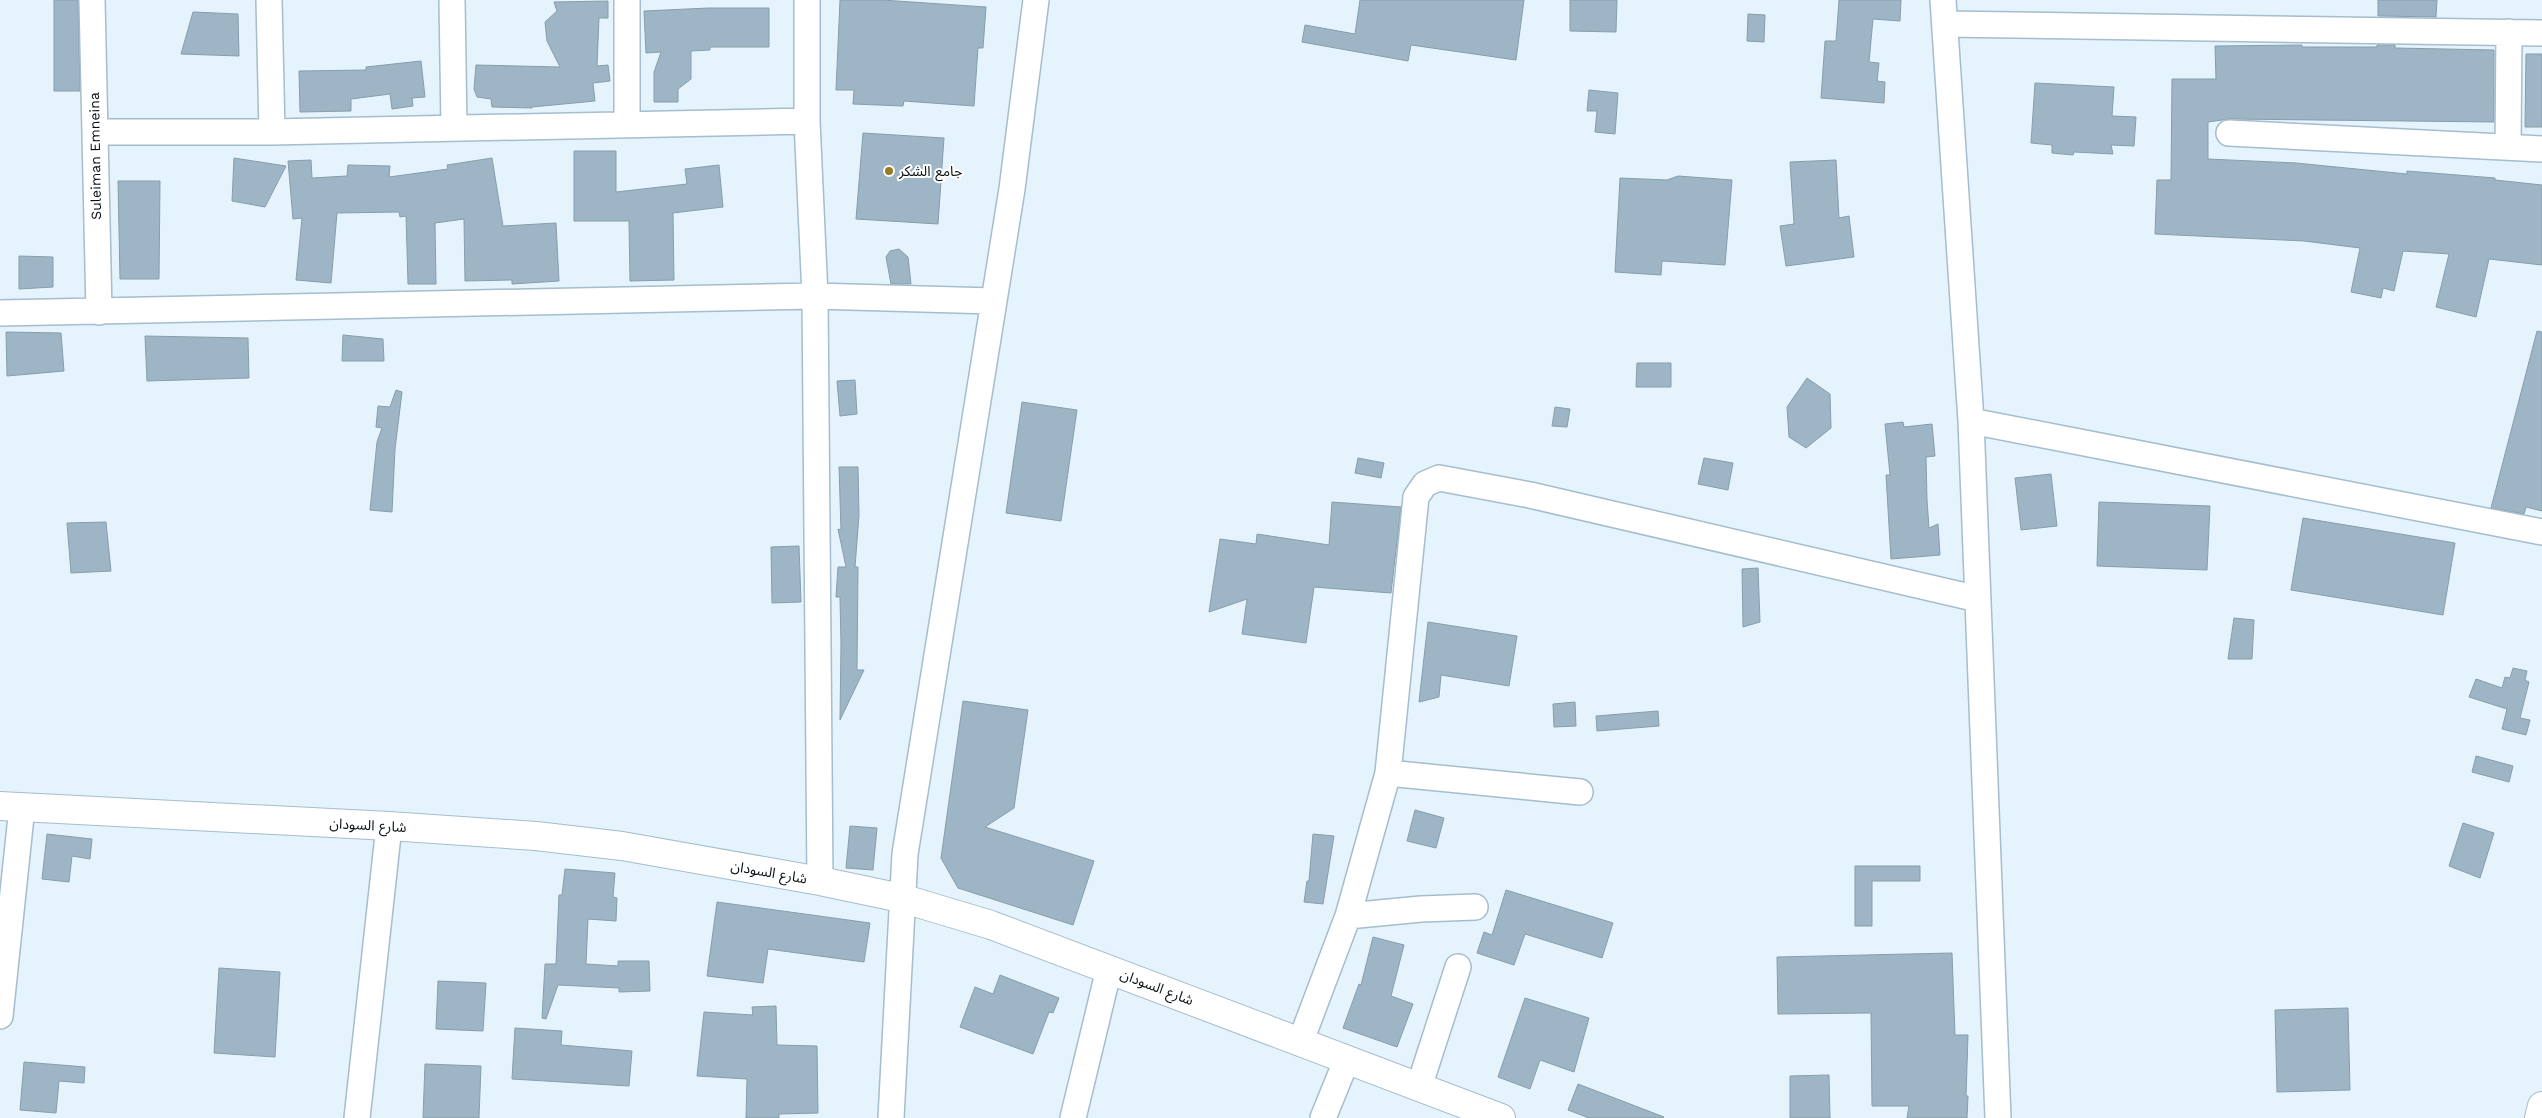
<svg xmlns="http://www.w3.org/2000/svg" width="2542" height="1118" viewBox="0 0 2542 1118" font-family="'Work Sans','Noto Sans Arabic',sans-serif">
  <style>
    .building { fill: #9db5c4; stroke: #869eac }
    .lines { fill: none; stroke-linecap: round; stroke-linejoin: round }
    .minor-casing { stroke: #a5bdcc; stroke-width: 28 }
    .major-casing { stroke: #a5bdcc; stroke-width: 30 }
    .minor { stroke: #fff; stroke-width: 25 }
    .major { stroke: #fff; stroke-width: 28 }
    .poi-dot { fill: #977b24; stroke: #fff; stroke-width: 2 }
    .labels { text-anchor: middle; stroke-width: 4; stroke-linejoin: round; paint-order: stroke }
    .street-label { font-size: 14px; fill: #060e13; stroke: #fff }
    .poi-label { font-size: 14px; fill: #060e13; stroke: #fff; text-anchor: start }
  </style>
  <rect width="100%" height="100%" fill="#e4f3fc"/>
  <!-- building -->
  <path class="building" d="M 54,0 L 78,0 L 80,91 L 54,91 Z
    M 840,0 L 882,0 L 986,7 L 983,48 L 978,48 L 974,106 L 904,101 L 903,106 L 853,104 L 854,90 L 836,90 Z
    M 1360,0 L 1524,0 L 1516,60 L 1411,45 L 1408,61 L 1302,42 L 1305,25 L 1355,34 Z
    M 1570,0 L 1617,0 L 1616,32 L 1570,31 Z
    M 1839,0 L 1901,0 L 1900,21 L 1873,19 L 1869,62 L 1879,63 L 1877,81 L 1885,82 L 1884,103 L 1821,98 L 1825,41 L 1836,41 Z
    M 2378,0 L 2437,0 L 2436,17 L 2378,16 Z
    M 608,1 L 608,18 L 599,18 L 597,66 L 608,65 L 610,81 L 593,83 L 595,101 L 532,107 L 532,108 L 492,107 L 491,99 L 477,97 L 474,89 L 476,65 L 560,67 L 547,41 L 545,22 L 557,11 L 554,2 Z
    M 709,8 L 769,8 L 769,47 L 710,47 L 710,50 L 691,51 L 691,79 L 678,89 L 678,102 L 654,102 L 654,72 L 661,52 L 646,53 L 644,11 Z
    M 193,12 L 238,14 L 239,56 L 181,54 Z
    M 1748,14 L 1765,15 L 1764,42 L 1747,41 Z
    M 2302,45 L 2302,47 L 2377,47 L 2377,45 L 2395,45 L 2395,48 L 2494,50 L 2494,122 L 2229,119 L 2208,122 L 2208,159 L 2296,163 L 2407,174 L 2407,171 L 2495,178 L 2495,180 L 2542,185 L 2542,265 L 2489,259 L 2476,317 L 2436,307 L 2449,254 L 2403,251 L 2394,291 L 2383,288 L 2381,298 L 2351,292 L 2360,248 L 2304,241 L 2155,234 L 2157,180 L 2171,180 L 2172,79 L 2216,79 L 2215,46 Z
    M 2526,54 L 2542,54 L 2542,127 L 2525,127 Z
    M 421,61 L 425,97 L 412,98 L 413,106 L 392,109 L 390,94 L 351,99 L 351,111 L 300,112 L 299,71 L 366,70 L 366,67 Z
    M 2035,83 L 2114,87 L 2112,116 L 2136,117 L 2134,146 L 2111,145 L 2113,154 L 2074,152 L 2073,155 L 2052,153 L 2052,145 L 2031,143 Z
    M 1589,90 L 1618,93 L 1615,134 L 1595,132 L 1597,111 L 1587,111 Z
    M 863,133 L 944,138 L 938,224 L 856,219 Z
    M 574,151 L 616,151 L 616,192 L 687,184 L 685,169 L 719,165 L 723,207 L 673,213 L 674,280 L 630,281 L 629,221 L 574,221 Z
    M 234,158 L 286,166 L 265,207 L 232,201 Z
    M 492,158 L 503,226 L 556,223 L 559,281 L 512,284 L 512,280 L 465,281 L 464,219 L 435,223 L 436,284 L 408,284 L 406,216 L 400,217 L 399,212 L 337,213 L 331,283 L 296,280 L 302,218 L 293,219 L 288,161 L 311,160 L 312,178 L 347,176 L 348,165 L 390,166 L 389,177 L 448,169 L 447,165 Z
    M 1836,160 L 1839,218 L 1849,216 L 1854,257 L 1786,266 L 1780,226 L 1794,224 L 1790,162 Z
    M 1678,176 L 1732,180 L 1725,265 L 1662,261 L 1661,275 L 1615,272 L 1620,178 L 1667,180 Z
    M 118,181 L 160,181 L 159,279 L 120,279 Z
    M 899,249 L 908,257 L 911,284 L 891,284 L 886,257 L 890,251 Z
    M 19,256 L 53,257 L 53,287 L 19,289 Z
    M 2537,331 L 2542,332 L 2542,511 L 2526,507 L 2524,514 L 2491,508 Z
    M 6,332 L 61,333 L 64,371 L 7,376 Z
    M 343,335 L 383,339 L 384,361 L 342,361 Z
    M 145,336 L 248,338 L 249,378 L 147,381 Z
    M 1637,363 L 1671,363 L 1671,387 L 1636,387 Z
    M 1807,378 L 1830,394 L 1831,428 L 1806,448 L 1789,437 L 1787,407 Z
    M 855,380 L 857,414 L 840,416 L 837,381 Z
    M 396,390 L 402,392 L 395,449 L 392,512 L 370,510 L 377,442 L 382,428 L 376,427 L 378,406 L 390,407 Z
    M 1022,402 L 1077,410 L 1061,521 L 1006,513 Z
    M 1555,407 L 1570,409 L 1567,427 L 1552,426 Z
    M 1903,422 L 1904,427 L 1932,424 L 1935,456 L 1926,457 L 1927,500 L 1929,528 L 1938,524 L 1940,555 L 1891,559 L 1886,475 L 1890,475 L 1885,424 Z
    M 1358,458 L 1384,463 L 1381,478 L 1355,473 Z
    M 1704,458 L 1733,463 L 1728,490 L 1698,484 Z
    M 839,467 L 858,467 L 859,515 L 855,567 L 858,567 L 857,670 L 864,670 L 840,720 L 841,644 L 840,597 L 836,597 L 838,567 L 846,567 L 838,529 L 841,530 Z
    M 2051,474 L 2057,526 L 2021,530 L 2015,478 Z
    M 1332,502 L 1401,507 L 1391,593 L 1314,587 L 1306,643 L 1242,634 L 1247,599 L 1209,612 L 1220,539 L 1256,544 L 1257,534 L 1329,545 Z
    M 2099,502 L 2210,506 L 2207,570 L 2097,566 Z
    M 2303,518 L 2455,543 L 2443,615 L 2291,590 Z
    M 106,522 L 111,571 L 71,573 L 67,523 Z
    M 799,546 L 801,602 L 772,603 L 771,547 Z
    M 1758,568 L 1760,622 L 1743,627 L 1742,569 Z
    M 2234,618 L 2254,620 L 2252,659 L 2228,659 Z
    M 1428,622 L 1517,636 L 1509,686 L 1441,675 L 1439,697 L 1419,702 Z
    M 2513,668 L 2527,671 L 2525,680 L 2529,682 L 2520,718 L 2530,720 L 2526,735 L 2502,729 L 2507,709 L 2469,697 L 2476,679 L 2502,688 L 2505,677 L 2510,678 Z
    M 963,701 L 1028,710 L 1014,808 L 985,827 L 1094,861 L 1073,925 L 958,888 L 941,858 Z
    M 1575,702 L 1576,726 L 1554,727 L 1553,704 Z
    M 1658,711 L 1659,726 L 1597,731 L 1596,716 Z
    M 2476,756 L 2513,766 L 2509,782 L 2472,772 Z
    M 1415,810 L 1444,818 L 1436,848 L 1407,841 Z
    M 2463,823 L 2494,833 L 2480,878 L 2449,866 Z
    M 850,826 L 877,828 L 873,870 L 846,868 Z
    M 47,834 L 92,839 L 90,859 L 72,856 L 69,882 L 42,879 Z
    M 1313,834 L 1334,836 L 1323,904 L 1304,902 L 1307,881 L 1309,881 Z
    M 1855,866 L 1920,866 L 1920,881 L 1872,881 L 1872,926 L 1855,926 Z
    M 565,869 L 615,873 L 613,897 L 617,898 L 616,921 L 588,919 L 586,964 L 618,966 L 618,961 L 649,961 L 650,991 L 619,992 L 619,988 L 558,985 L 546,1019 L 542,1018 L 545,964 L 556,964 L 559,895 L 562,895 Z
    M 1506,890 L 1613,923 L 1602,958 L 1525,934 L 1514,965 L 1477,953 L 1484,932 L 1492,935 Z
    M 717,902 L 870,923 L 864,962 L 768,949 L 763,983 L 707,976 Z
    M 1373,937 L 1404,945 L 1391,996 L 1413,1004 L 1397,1047 L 1343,1028 L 1359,984 L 1361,985 Z
    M 1952,953 L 1955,1035 L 1968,1035 L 1966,1096 L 1968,1096 L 1967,1118 L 1907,1118 L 1909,1106 L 1872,1106 L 1871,1013 L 1778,1014 L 1777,957 Z
    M 219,968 L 280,972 L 275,1057 L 214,1053 Z
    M 1000,975 L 1059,998 L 1053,1013 L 1049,1012 L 1033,1054 L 960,1027 L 975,987 L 993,994 Z
    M 438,981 L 486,983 L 483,1031 L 436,1029 Z
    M 1525,998 L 1589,1018 L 1574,1072 L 1540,1060 L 1530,1089 L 1498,1077 Z
    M 776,1006 L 777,1045 L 817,1046 L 818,1113 L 779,1114 L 779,1118 L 746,1118 L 747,1079 L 697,1076 L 704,1012 L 753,1015 L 752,1007 Z
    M 2348,1008 L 2350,1090 L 2277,1092 L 2275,1010 Z
    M 515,1028 L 562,1031 L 561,1045 L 632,1051 L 629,1086 L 512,1079 Z
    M 24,1062 L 85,1067 L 84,1083 L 59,1081 L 56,1113 L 20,1110 Z
    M 425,1064 L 481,1066 L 479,1118 L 423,1118 Z
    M 1829,1075 L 1830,1118 L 1790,1118 L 1790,1076 Z
    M 1578,1084 L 1664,1117 L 1663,1118 L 1589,1118 L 1568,1110 Z"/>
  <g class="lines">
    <!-- minor casing -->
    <g class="minor-casing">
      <path id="minor" d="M 92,0 L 99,312
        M 269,0 L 272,132
        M 452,0 L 454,127
        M 627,0 L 627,123
        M 807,0 L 807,121 L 815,296 L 820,881
        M 1943,0 L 1971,421 L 1998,1118
        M 1945,24 L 2542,33
        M 95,132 L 272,132 L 807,121
        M 2229,133 L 2542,149
        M 2508,147 L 2509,32
        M 0,313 L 815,296 L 993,301
        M 1971,421 L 2542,532
        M 1388,773 L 1580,792
        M 1348,916 L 1421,909 L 1475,907
        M 0,1016 L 22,807
        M 1300,1043 L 1348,916 L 1388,773 L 1416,497 L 1425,484 L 1439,478 L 1530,495 L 1978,599
        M 1419,1087 L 1458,967
        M 357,1118 L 389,826
        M 891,1118 L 905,854 L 1012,189 L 1036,0
        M 1073,1118 L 1109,969
        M 1323,1118 L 1347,1059"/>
    </g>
    <!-- major casing -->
    <g class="major-casing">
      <path id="major" d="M 0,806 L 389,826 L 536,836 L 622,846 L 820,881 L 901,898 L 991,925 L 1501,1118
        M 2539,1118 L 2542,1106"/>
    </g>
    <!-- minor -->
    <use href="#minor" class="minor"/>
    <!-- major -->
    <use href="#major" class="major"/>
  </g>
  <!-- markers -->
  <circle class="poi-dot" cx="889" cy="171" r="5"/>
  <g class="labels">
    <!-- street labels -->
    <g class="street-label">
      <text transform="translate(95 156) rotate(-91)" y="5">Suleiman Emneina</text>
      <text transform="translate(368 825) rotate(3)" y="5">شارع السودان</text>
      <text transform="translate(769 872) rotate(10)" y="5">شارع السودان</text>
      <text transform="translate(1157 987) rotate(21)" y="5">شارع السودان</text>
    </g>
    <!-- poi labels -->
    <g class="poi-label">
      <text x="899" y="176">جامع الشكر</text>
    </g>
  </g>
</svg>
